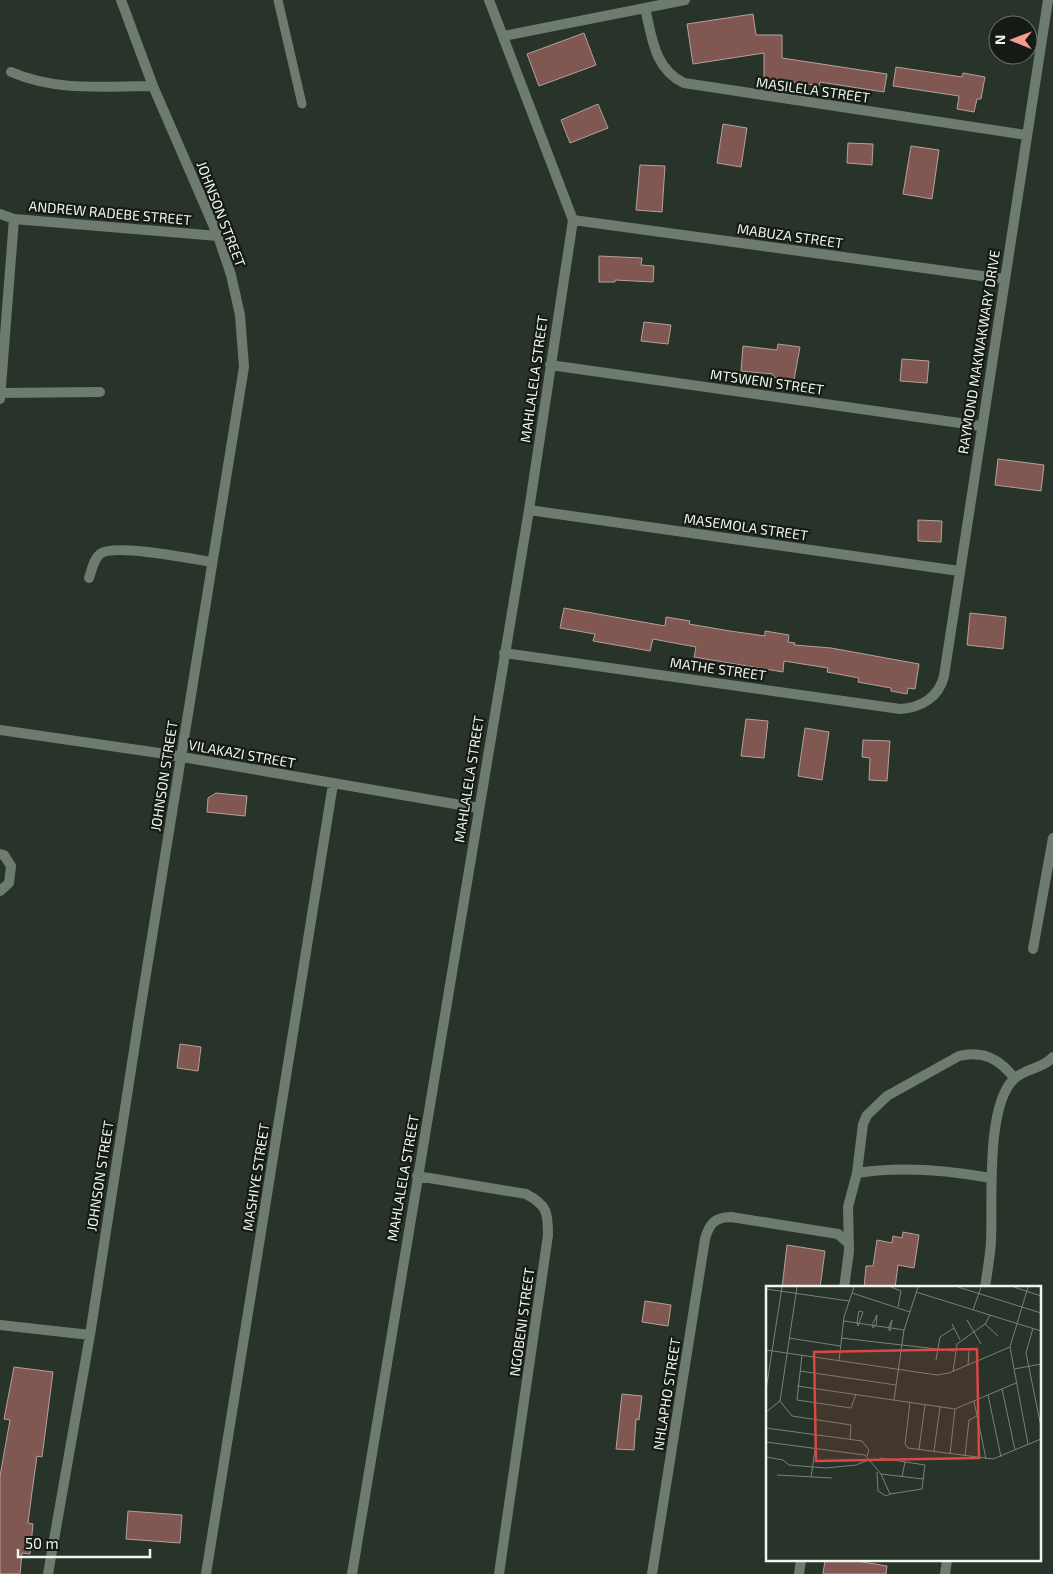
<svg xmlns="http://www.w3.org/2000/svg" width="1053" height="1574" viewBox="0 0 1053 1574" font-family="'Exo 2',sans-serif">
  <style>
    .building { fill: #815752; stroke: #b5a09e }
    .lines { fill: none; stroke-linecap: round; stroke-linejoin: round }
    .lane { stroke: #6e7c6f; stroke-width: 9 }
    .street { stroke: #6e7c6f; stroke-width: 10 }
    .labels { text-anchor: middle; stroke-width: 4.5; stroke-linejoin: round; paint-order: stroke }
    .street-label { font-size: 14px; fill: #eef6ef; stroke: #151a15 }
    .inset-road { fill: none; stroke: #778278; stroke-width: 1 }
    .view { fill: #da4746; fill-opacity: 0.15; stroke: #da4746; stroke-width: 2.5 }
    .inset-edge { fill: none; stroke: #eef6ef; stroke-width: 2.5 }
  </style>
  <rect width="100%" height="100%" fill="#283429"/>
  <!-- building -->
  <path class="building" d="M 753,14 L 756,35 L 782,35 L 782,58 L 887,74 L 884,92 L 820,82 L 819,86 L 797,82 L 764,83 L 764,53 L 693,64 L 687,24 Z
    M 584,33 L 596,65 L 539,86 L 527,54 Z
    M 896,67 L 962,77 L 963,73 L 985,77 L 981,99 L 977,99 L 974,112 L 957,109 L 959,96 L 893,86 Z
    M 598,104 L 608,128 L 570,143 L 561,120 Z
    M 723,124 L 747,128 L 741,167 L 717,163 Z
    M 848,143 L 873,144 L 872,165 L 847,163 Z
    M 911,146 L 939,150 L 932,199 L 903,194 Z
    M 640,165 L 665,166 L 662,212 L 636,210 Z
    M 599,256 L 642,258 L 641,265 L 654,266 L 653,282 L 615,280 L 615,282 L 599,282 Z
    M 644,322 L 671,325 L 668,344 L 641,341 Z
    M 778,344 L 800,347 L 794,380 L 773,377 L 773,374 L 741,371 L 743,346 L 777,350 Z
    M 902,359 L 929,361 L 927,383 L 900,381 Z
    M 998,459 L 1044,465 L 1041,491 L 995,485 Z
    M 918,520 L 942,521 L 941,542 L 918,541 Z
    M 564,608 L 665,626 L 666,617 L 690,621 L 689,624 L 730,631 L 765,636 L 765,631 L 789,635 L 788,642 L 795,643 L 794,645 L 831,648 L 919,664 L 915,689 L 908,688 L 907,694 L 891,691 L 891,688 L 858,682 L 859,678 L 827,672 L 828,668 L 784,661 L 783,672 L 694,657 L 696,647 L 653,639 L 650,651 L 593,641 L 595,634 L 560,628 Z
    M 970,613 L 1006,617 L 1003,649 L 967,645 Z
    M 746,719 L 768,721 L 764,758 L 741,756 Z
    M 805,728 L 829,732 L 822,780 L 798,776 Z
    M 863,740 L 890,741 L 887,781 L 869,780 L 870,758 L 862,757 Z
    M 216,793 L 247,796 L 245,816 L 207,812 L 208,798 Z
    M 180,1044 L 201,1047 L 198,1071 L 177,1068 Z
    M 903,1232 L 919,1235 L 914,1268 L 898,1265 L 895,1288 L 864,1288 L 866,1266 L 873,1266 L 877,1240 L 892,1243 L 893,1236 L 902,1238 Z
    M 787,1245 L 825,1251 L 820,1288 L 782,1288 Z
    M 645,1301 L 671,1305 L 668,1326 L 642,1322 Z
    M 14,1367 L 53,1372 L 42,1457 L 37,1456 L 32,1492 L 28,1523 L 33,1524 L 30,1554 L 22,1553 L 20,1574 L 0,1574 L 0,1476 L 10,1420 L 4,1419 Z
    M 622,1394 L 642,1396 L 639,1420 L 636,1419 L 634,1450 L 616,1449 Z
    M 128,1511 L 182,1515 L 180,1543 L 126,1539 Z
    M 825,1560 L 851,1560 L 887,1566 L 886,1574 L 823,1574 Z"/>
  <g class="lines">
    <!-- lane -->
    <path class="lane" d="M 278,0 L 302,104"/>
    <!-- street -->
    <path class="street" d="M 645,8 C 652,37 654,69 684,83 L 1026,135
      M 504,36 L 685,0
      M 11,72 C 58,92 104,86 153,86
      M 0,214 L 14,219 L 218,236
      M 573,220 L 1004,279
      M 550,365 L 981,426
      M 0,393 L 100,392
      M 0,399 L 14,219
      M 529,510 L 959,571
      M 89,578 C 92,570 93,560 100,554 C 113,543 192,559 212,562
      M 504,653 L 900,709 C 921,708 939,697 944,676 L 1048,0
      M 0,730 L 159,753 L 478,808
      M 0,854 L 4,855 L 11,866 L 9,883 L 0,891
      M 1033,949 L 1053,838
      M 857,1173 C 901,1166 947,1170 991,1178
      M 417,1176 L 526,1194 C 547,1205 548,1212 548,1235 L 499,1574
      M 844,1288 L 849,1251 L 848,1207 L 857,1173 L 863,1124 L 867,1115 L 887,1096 L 959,1056 C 983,1050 1000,1059 1014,1078
      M 985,1288 C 987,1273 990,1257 991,1242 C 993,1204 985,1106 1014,1079 C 1025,1068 1043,1069 1053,1057
      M 0,1325 L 90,1335
      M 48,1574 L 90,1335 L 141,1005 L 244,367 L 240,315 L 231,275 L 218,236 L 153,86 L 121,0
      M 206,1574 L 333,784
      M 352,1574 L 529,510 L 573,220 L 489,0
      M 652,1574 L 705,1239 C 709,1224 715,1217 731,1217 L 838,1234 L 847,1242
      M 799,1574 L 801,1560
      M 945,1574 L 947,1560"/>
  </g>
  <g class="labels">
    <!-- street labels -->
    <g class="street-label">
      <text transform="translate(813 90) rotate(8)" y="5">MASILELA STREET</text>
      <text transform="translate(110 213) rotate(5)" y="5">ANDREW RADEBE STREET</text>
      <text transform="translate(221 214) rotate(69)" y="5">JOHNSON STREET</text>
      <text transform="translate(790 236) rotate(8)" y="5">MABUZA STREET</text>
      <text transform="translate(979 352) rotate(-81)" y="5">RAYMOND MAKWAKWARY DRIVE</text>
      <text transform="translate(534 379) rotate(-82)" y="5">MAHLALELA STREET</text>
      <text transform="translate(767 382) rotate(8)" y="5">MTSWENI STREET</text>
      <text transform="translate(746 527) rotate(8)" y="5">MASEMOLA STREET</text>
      <text transform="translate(718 669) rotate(8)" y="5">MATHE STREET</text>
      <text transform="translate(242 754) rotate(10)" y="5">VILAKAZI STREET</text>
      <text transform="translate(164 776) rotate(-81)" y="5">JOHNSON STREET</text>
      <text transform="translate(469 779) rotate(-81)" y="5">MAHLALELA STREET</text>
      <text transform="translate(100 1176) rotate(-81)" y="5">JOHNSON STREET</text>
      <text transform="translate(256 1177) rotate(-81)" y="5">MASHIYE STREET</text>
      <text transform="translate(403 1178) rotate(-80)" y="5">MAHLALELA STREET</text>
      <text transform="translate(522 1322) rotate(-82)" y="5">NGOBENI STREET</text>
      <text transform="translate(667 1394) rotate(-81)" y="5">NHLAPHO STREET</text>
    </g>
  </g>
  <!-- overview -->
  <g transform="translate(766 1286)">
    <rect width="275" height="275" fill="#283429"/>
    <path class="inset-road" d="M 125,1 L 135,5 L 132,21M 192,1 L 275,27M 248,1 L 275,10M 0,3 L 83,15M 150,6 L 275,45M 86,7 L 144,26M 207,24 L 215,1M 93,25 L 97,26 L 92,40 L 91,36 ZM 111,29 L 110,39 L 107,42 L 106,39 ZM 201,34 L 215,58M 78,35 L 138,44M 186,38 L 194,54M 219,38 L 232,50M 121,41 L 124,45 L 126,34 L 123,41M 267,42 L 260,67 L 275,141M 23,52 L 74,60M 75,52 L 188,65M 244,61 L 262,158M 0,64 L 171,89 L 183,87 L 244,61 L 262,1M 36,69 L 31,114 L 85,122 L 90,108M 170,74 L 174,51 L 188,42M 73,75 L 78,31 L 88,1M 202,79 L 203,64M 248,83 L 275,78M 34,85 L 130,99M 187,86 L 191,58 L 219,38 L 224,29M 31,100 L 189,123 L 250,97M 236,103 L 249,164M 0,104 L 16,1M 222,109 L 235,171M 128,114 L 138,44 L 152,1M 14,115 L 31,1M 14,115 L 26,130 L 85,139 L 84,153M 208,115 L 220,173M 144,116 L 139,158 L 142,162 L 227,173 L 275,153M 0,126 L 14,115M 0,142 L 96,155 L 103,164 L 101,170M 0,156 L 99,169 L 115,188 L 124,208 L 156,203 L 159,179 L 114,172M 153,163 L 159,119M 168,165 L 174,121M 184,168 L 189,123M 199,170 L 203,134 L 211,130M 0,171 L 17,174 L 23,179 L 60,182 L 90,179 L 102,174M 111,186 L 112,205 L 120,210 L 124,208M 115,188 L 157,193M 11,189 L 66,192M 45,191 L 49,164M 136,191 L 139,176"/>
    <path class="view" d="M 211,63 L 213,172 L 50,175 L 48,66 Z"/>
    <rect width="275" height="275" class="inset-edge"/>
  </g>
  <!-- north arrow -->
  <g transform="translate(1013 40) rotate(271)"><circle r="24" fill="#151a15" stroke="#6c726c"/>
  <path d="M0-4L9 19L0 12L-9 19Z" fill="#f59c93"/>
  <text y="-8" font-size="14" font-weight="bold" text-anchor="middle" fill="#eef6ef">N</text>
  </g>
  <!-- scale -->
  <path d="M18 1549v8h132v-8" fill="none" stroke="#eef6ef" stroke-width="2.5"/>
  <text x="25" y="1549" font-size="15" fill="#eef6ef" stroke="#151a15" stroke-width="4" paint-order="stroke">50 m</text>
</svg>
